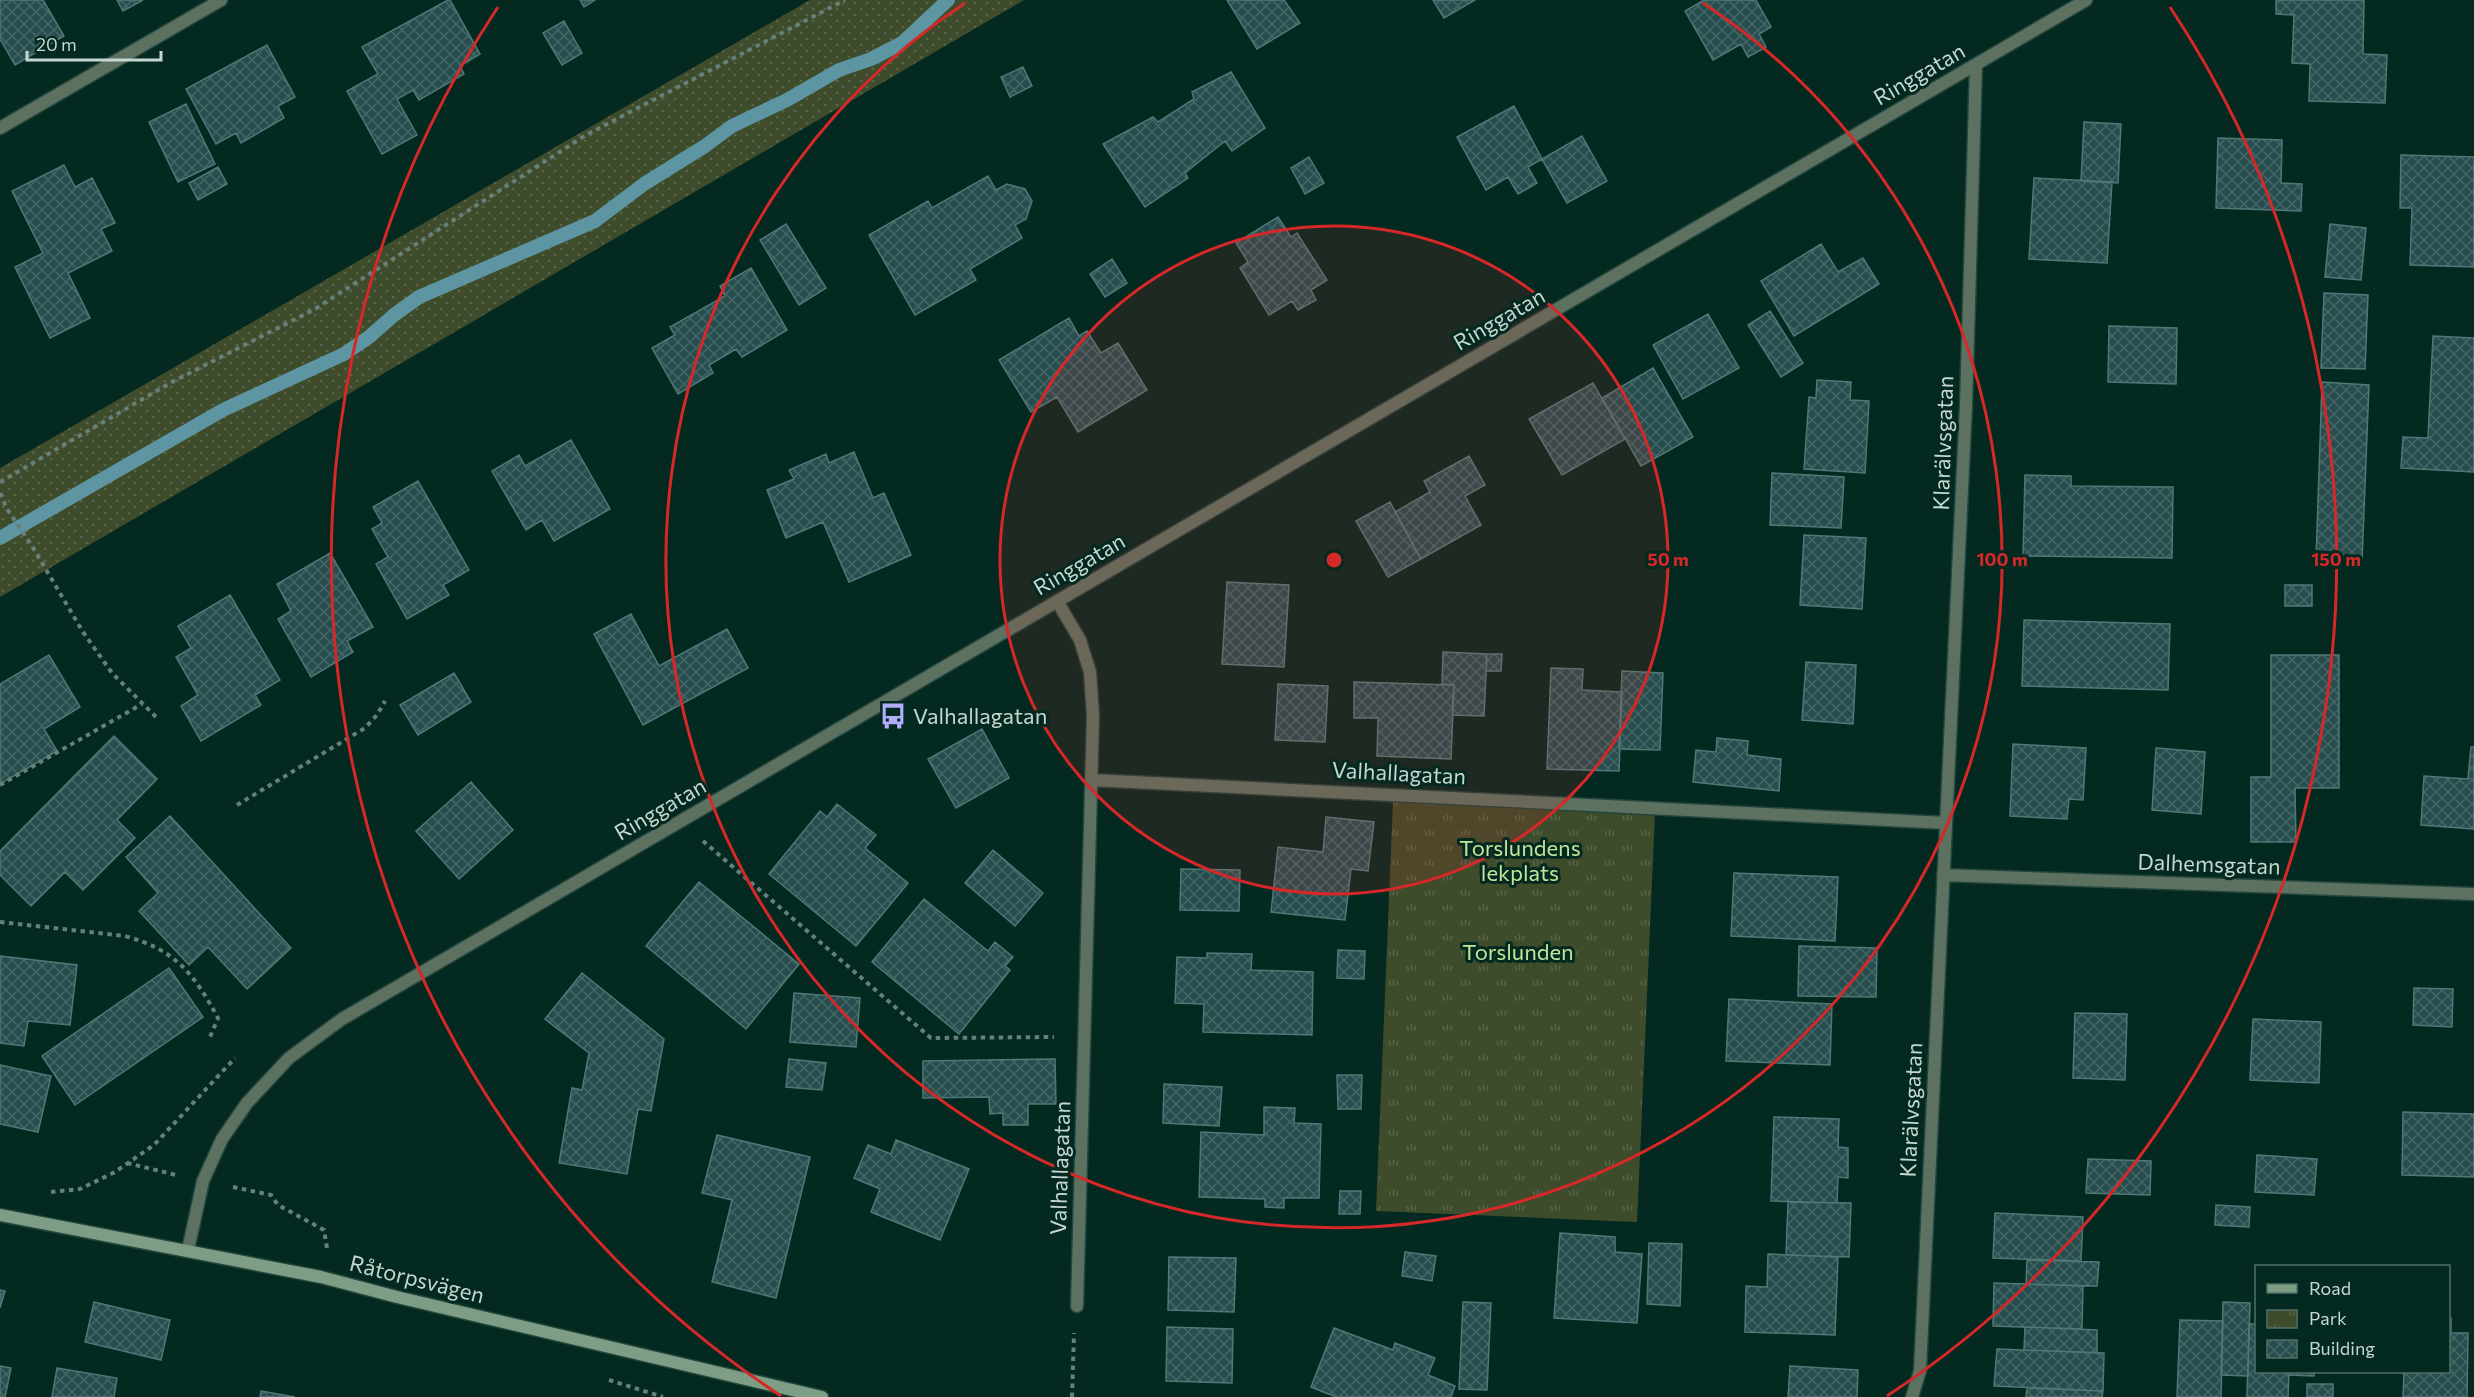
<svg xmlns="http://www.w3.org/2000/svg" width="2474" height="1397" viewBox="0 0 2474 1397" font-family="Commissioner,sans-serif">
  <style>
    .grass { fill: url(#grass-dots) }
    .park { fill: url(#park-tufts) }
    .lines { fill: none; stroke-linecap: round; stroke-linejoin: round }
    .stream { stroke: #5d96a2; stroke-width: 14 }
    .building { fill: url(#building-cross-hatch); stroke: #517878; stroke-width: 1.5 }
    .street-casing { stroke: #23453c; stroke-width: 15 }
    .secondary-casing { stroke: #23453c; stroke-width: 15 }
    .path { stroke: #668179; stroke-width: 4; stroke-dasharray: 4.5 4.5; stroke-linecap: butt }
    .street { stroke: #5d7161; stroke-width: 12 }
    .secondary { stroke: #7d9e84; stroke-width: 12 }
    .ring { fill: none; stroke: #d62828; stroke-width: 3 }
    .labels { text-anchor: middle; stroke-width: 6; stroke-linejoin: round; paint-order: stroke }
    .street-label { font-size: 22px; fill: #c4d7d0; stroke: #042920 }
    .poi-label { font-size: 22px; fill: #c4d7d0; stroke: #042920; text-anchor: start }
    .park-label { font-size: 22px; fill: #c3e698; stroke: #042920 }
    .centre { fill: #d62828; stroke: #042920; stroke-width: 3 }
    .ring-label { font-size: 18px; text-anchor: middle; font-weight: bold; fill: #d62828; stroke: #042920; stroke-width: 6; stroke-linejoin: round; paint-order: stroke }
  </style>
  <defs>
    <pattern id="grass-dots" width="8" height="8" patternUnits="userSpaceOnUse" patternTransform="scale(1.5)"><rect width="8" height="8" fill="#3e4c2c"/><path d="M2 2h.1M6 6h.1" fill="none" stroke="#58654a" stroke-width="1.8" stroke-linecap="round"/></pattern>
    <pattern id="park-tufts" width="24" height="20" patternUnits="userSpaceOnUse" patternTransform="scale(1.5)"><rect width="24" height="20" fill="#3e4c2c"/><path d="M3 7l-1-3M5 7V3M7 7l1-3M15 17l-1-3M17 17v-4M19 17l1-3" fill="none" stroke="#58654a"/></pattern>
    <pattern id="building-cross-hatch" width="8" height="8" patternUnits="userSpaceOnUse" patternTransform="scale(1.5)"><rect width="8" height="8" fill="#274d4e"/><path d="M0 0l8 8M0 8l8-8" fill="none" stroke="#456666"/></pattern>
  </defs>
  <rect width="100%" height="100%" fill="#042920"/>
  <!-- grass -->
  <path class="grass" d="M 810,0 L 1024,0 L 0,597 L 0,468 Z"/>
  <!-- park -->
  <path class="park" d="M 1393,802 L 1655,813 L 1637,1222 L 1376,1211 Z"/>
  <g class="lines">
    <!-- stream -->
    <path class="stream" d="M 0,538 L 223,410 L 344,354 L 369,337 L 394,315 L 419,297 L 595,221 L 644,184 L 705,146 L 732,126 L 787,100 L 839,70 L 871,59 L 902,43 L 948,0"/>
  </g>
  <!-- building -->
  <path class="building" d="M 0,0 L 43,0 L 64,36 L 15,65 L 0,39 Z
    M 117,0 L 143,0 L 123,11 Z
    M 448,0 L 450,0 L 480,54 L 460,66 L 464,74 L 419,100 L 413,90 L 397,99 L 417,135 L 382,154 L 347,91 L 378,74 L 362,47 Z
    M 580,0 L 595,0 L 584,7 Z
    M 1227,0 L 1284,0 L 1300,23 L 1257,49 Z
    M 1433,0 L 1475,0 L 1444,18 Z
    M 1704,0 L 1756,0 L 1771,27 L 1759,34 L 1766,47 L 1748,57 L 1741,44 L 1713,60 L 1685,11 Z
    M 2276,0 L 2364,0 L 2363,54 L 2387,55 L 2385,103 L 2309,101 L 2310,64 L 2292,63 L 2294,15 L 2276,14 Z
    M 564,21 L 582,53 L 562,65 L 543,33 Z
    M 267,45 L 295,97 L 278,106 L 284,118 L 241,143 L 236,133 L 216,144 L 186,89 Z
    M 1023,67 L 1032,86 L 1010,97 L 1001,77 Z
    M 1231,72 L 1265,128 L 1232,151 L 1225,141 L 1185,173 L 1188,178 L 1145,207 L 1103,144 L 1153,117 L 1158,122 L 1194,99 L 1192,92 Z
    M 186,104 L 215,164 L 178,182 L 149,122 Z
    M 1514,106 L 1542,159 L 1528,167 L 1537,183 L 1518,194 L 1508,177 L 1486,190 L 1457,137 Z
    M 2084,122 L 2121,124 L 2118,183 L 2081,181 Z
    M 1582,136 L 1607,181 L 1567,203 L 1542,159 Z
    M 2218,138 L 2282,140 L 2281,183 L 2302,184 L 2301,211 L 2216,208 Z
    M 2401,155 L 2474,157 L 2474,267 L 2410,265 L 2412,208 L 2400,208 Z
    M 1309,157 L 1324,183 L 1305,194 L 1291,168 Z
    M 64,165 L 75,187 L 92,178 L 115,223 L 101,229 L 112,251 L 68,273 L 90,318 L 50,338 L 15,267 L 43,253 L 12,191 Z
    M 218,167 L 227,184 L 198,200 L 189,183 Z
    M 988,176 L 996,190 L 1007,184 L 1025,189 L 1032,201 L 1026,219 L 1015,225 L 1022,238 L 970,269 L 976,280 L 915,315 L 869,235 L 928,201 L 932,208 Z
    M 2034,178 L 2112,182 L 2107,263 L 2029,259 Z
    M 1278,217 L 1291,237 L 1297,233 L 1327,280 L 1311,290 L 1316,300 L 1298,310 L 1292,301 L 1269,315 L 1240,268 L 1248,262 L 1236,243 Z
    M 786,224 L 826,288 L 799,305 L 760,240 Z
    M 2330,224 L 2366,228 L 2361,280 L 2325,277 Z
    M 1821,244 L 1838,272 L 1863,258 L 1879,284 L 1794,336 L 1761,281 Z
    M 1112,259 L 1127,283 L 1105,297 L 1090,274 Z
    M 751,268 L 787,330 L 742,357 L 736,349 L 709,365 L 713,373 L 678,394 L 652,348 L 675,335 L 670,327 L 725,296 L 720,286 Z
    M 2324,293 L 2368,295 L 2365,369 L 2321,368 Z
    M 1770,311 L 1803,363 L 1781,377 L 1748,325 Z
    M 1708,314 L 1739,368 L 1683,399 L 1653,345 Z
    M 1069,318 L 1079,336 L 1087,331 L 1101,353 L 1118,343 L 1147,390 L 1078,432 L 1057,397 L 1031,412 L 999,360 Z
    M 2109,326 L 2177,328 L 2176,384 L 2108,382 Z
    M 2433,336 L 2474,338 L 2474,472 L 2401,468 L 2403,437 L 2428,438 Z
    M 1653,368 L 1693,437 L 1641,466 L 1602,398 Z
    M 1817,380 L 1851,382 L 1850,400 L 1869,401 L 1865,473 L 1804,469 L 1809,397 L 1816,398 Z
    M 2322,382 L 2369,385 L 2362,561 L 2316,560 Z
    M 1593,383 L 1625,439 L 1562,475 L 1529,419 Z
    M 571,440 L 610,509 L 554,541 L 542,520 L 526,530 L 492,471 L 519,455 L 525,466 Z
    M 854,452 L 873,498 L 884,493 L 911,555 L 849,582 L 823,522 L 786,538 L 767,490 L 794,479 L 789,470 L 826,454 L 829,463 Z
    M 1469,456 L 1485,485 L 1465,496 L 1481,525 L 1421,559 L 1395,512 L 1430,492 L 1424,481 Z
    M 1772,473 L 1844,477 L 1841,528 L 1770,525 Z
    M 2025,475 L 2071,476 L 2071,486 L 2173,487 L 2172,558 L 2023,556 Z
    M 418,481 L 469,570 L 443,585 L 449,595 L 407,619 L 376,564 L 388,557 L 372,529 L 382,523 L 373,507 Z
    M 1390,502 L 1421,559 L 1388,577 L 1356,521 Z
    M 1804,535 L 1866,538 L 1862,609 L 1800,605 Z
    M 330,553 L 373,627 L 347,641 L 353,652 L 311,677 L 278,619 L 291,611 L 277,584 Z
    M 1227,582 L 1289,585 L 1284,667 L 1222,664 Z
    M 2285,585 L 2312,585 L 2312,606 L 2285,606 Z
    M 230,595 L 280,680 L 255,695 L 261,705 L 201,741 L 181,706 L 198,695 L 176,657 L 191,648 L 178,626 Z
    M 631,614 L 659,666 L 727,629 L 748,668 L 643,725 L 594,634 Z
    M 2024,620 L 2170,624 L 2168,690 L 2022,686 Z
    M 1443,652 L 1487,654 L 1484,716 L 1452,715 L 1454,685 L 1442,684 Z
    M 1487,654 L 1502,654 L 1501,671 L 1486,671 Z
    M 49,655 L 80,707 L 44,729 L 57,751 L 0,784 L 0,684 Z
    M 2271,655 L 2339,655 L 2339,788 L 2295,788 L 2296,842 L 2251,842 L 2251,777 L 2271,777 Z
    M 1806,662 L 1856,665 L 1853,724 L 1802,720 Z
    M 1551,668 L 1583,669 L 1582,690 L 1622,692 L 1619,771 L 1547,769 Z
    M 1622,671 L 1663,673 L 1660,750 L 1619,749 Z
    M 454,673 L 471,702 L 418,735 L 400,705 Z
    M 1354,682 L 1454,685 L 1451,759 L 1377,756 L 1378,718 L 1354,718 Z
    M 1278,684 L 1328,686 L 1325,742 L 1275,740 Z
    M 982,729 L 1009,778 L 956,808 L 928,759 Z
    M 114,736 L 157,779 L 117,820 L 135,838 L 83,890 L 65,872 L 31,906 L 0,875 L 0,851 Z
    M 1717,738 L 1748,741 L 1747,755 L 1781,759 L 1779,791 L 1693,782 L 1696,750 L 1716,752 Z
    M 2013,744 L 2086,748 L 2083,800 L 2069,799 L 2067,819 L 2010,816 Z
    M 2471,747 L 2474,747 L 2474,829 L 2421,825 L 2424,776 L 2468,779 Z
    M 2156,748 L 2205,752 L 2201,814 L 2152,810 Z
    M 471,782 L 513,830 L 459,879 L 416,831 Z
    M 837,804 L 876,835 L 865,848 L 908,883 L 856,946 L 769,874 L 820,811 L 827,817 Z
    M 170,816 L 291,948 L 247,989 L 208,947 L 189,965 L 139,911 L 158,893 L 126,857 Z
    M 1326,817 L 1374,822 L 1368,871 L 1351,869 L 1345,920 L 1271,912 L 1278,847 L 1323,852 Z
    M 993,850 L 1043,893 L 1015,926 L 965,883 Z
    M 1181,869 L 1240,870 L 1239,911 L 1180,910 Z
    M 1734,873 L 1838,877 L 1835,941 L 1731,936 Z
    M 699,882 L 799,964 L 746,1029 L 646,946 Z
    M 924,899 L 988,951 L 995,942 L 1013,957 L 1005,966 L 1010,970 L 959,1034 L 872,962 Z
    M 1799,946 L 1877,948 L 1876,997 L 1798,996 Z
    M 1338,950 L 1365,951 L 1364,979 L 1337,978 Z
    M 1207,953 L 1252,954 L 1251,970 L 1313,972 L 1312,1035 L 1203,1032 L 1204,1004 L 1175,1003 L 1177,957 L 1207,958 Z
    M 0,956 L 77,965 L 70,1025 L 28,1021 L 24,1046 L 0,1043 Z
    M 169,968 L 203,1017 L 75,1105 L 42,1056 Z
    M 582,973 L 664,1039 L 651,1111 L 638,1109 L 627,1174 L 559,1163 L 572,1088 L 582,1090 L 589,1053 L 545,1019 Z
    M 2414,988 L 2453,989 L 2452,1027 L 2413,1025 Z
    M 794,993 L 860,998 L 856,1047 L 790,1042 Z
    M 1729,999 L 1832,1004 L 1830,1065 L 1726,1061 Z
    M 2075,1013 L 2127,1014 L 2125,1080 L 2073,1078 Z
    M 2253,1019 L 2321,1022 L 2319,1083 L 2250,1080 Z
    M 789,1059 L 826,1063 L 822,1090 L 786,1087 Z
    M 1055,1059 L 1056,1104 L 1028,1104 L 1028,1125 L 1003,1125 L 1003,1113 L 990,1114 L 989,1097 L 923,1098 L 923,1061 Z
    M 0,1065 L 51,1076 L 38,1132 L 0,1124 Z
    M 1337,1075 L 1362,1075 L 1361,1109 L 1338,1109 Z
    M 1164,1084 L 1222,1087 L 1219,1126 L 1163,1123 Z
    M 1264,1107 L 1295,1108 L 1294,1123 L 1321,1124 L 1319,1198 L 1284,1198 L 1284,1208 L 1265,1207 L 1265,1199 L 1199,1197 L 1201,1132 L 1264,1135 Z
    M 2403,1112 L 2474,1114 L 2474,1177 L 2402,1175 Z
    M 1774,1117 L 1839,1119 L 1838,1147 L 1848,1148 L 1848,1178 L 1838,1177 L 1837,1203 L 1771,1201 Z
    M 717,1135 L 810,1157 L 776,1298 L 712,1282 L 732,1200 L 702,1193 Z
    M 896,1140 L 969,1169 L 940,1240 L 871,1212 L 880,1189 L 854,1178 L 868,1145 L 891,1154 Z
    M 2257,1155 L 2317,1159 L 2314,1195 L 2255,1192 Z
    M 2088,1159 L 2151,1161 L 2150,1195 L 2086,1193 Z
    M 1340,1191 L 1361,1191 L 1360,1214 L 1339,1214 Z
    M 1788,1202 L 1851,1203 L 1849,1257 L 1786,1255 Z
    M 2216,1205 L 2250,1207 L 2249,1227 L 2215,1225 Z
    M 1995,1213 L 2083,1217 L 2081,1261 L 1993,1258 Z
    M 1560,1233 L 1615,1237 L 1615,1252 L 1642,1254 L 1637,1323 L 1554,1318 Z
    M 1649,1243 L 1682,1244 L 1680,1306 L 1647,1304 Z
    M 1405,1252 L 1436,1256 L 1432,1281 L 1402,1276 Z
    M 1768,1254 L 1838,1257 L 1835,1335 L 1745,1332 L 1746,1286 L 1767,1287 Z
    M 1169,1257 L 1236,1258 L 1234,1312 L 1168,1310 Z
    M 2027,1260 L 2099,1262 L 2097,1286 L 2026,1284 Z
    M 1994,1283 L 2083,1286 L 2082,1329 L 1993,1326 Z
    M 0,1290 L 5,1291 L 0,1308 Z
    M 94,1302 L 170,1320 L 161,1360 L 85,1342 Z
    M 1463,1302 L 1491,1303 L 1487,1390 L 1459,1389 Z
    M 2223,1302 L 2250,1303 L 2248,1376 L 2221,1375 Z
    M 2448,1318 L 2451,1318 L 2451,1333 L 2468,1333 L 2467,1397 L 2403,1397 L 2404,1372 L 2448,1372 Z
    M 2180,1320 L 2223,1321 L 2221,1397 L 2177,1397 Z
    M 2249,1324 L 2256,1324 L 2256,1372 L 2289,1372 L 2288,1397 L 2247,1397 Z
    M 1167,1327 L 1233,1329 L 1232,1383 L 1166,1381 Z
    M 2025,1327 L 2097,1330 L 2097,1353 L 2024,1350 Z
    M 1334,1328 L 1393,1350 L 1395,1343 L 1435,1358 L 1428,1375 L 1455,1386 L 1451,1397 L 1336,1397 L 1311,1387 Z
    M 1997,1349 L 2104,1353 L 2103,1391 L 1994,1386 Z
    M 0,1366 L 11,1368 L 5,1397 L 0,1397 Z
    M 1790,1366 L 1858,1370 L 1857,1397 L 1788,1397 Z
    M 57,1368 L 117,1378 L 114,1397 L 52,1397 Z
    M 2289,1372 L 2314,1372 L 2314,1376 L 2289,1375 Z
    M 2307,1384 L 2333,1384 L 2333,1397 L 2307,1397 Z
    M 2027,1388 L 2103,1391 L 2102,1397 L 2026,1397 Z
    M 261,1391 L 295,1397 L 260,1397 Z"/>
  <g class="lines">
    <!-- street casing -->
    <g class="street-casing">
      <path id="street" d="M 0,128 L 221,0
        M 1057,601 L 1080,640 L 1090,672 L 1093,716 L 1077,1306
        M 1092,780 L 1946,823
        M 1943,875 L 2474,894
        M 188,1250 L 203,1181 L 222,1139 L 247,1103 L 289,1058 L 342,1019 L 2086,0
        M 1912,1397 L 1920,1371 L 1966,405 L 1976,65"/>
    </g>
    <!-- secondary casing -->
    <g class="secondary-casing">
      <path id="secondary" d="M 0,1215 L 321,1277 L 397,1297 L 822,1397"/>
    </g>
    <!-- path -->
    <path class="path" d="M 0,482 L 172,382 L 315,309 L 586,135 L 845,0
      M 0,493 L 7,509 L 32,546 L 83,632 L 112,673 L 156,717
      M 0,785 L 142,704
      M 237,805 L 365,728 L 377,715 L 385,701
      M 703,841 L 931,1038 L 1054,1037
      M 0,922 L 125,936 C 176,950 194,974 218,1018 L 210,1037
      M 127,1163 L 176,1175
      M 233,1187 L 271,1195 L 278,1205 L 324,1230 L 327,1248
      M 51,1192 L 80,1189 L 115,1172 L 154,1145 L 235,1058
      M 609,1380 L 663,1397
      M 1072,1397 L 1074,1333"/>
    <!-- street -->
    <use href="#street" class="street"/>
    <!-- secondary -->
    <use href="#secondary" class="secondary"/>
  </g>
  <!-- distance rings -->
  <circle cx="1334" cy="560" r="334" fill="#d62828" fill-opacity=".12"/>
  <g class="ring">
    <circle cx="1334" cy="560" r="334"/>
    <path d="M1703 3A668 668 0 1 1 965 3"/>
    <path d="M781 1396A1002 1002 0 0 1 498 7M2170 7A1002 1002 0 0 1 1887 1396"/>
  </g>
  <!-- icons -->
  <defs>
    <g id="bus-bare" transform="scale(2.07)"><path d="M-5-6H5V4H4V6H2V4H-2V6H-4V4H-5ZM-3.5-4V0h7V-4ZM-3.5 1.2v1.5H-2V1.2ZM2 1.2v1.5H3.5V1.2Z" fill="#b2adf9" stroke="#042920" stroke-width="2.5" paint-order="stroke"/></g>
  </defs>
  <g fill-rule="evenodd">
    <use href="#bus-bare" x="893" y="716"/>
  </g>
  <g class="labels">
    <!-- street labels -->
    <g class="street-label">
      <text transform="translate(1919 74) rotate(-30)" y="8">Ringgatan</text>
      <text transform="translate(1499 319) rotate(-30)" y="8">Ringgatan</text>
      <text transform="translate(1943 443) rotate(-88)" y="8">Klarälvsgatan</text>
      <text transform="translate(1079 564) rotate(-30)" y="8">Ringgatan</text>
      <text transform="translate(1399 773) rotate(3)" y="8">Valhallagatan</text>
      <text transform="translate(660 809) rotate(-30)" y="8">Ringgatan</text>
      <text transform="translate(2209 864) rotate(2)" y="8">Dalhemsgatan</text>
      <text transform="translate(1911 1110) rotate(-87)" y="8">Klarälvsgatan</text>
      <text transform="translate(1060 1168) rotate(-88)" y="8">Valhallagatan</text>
      <text transform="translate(417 1279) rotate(14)" y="8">Råtorpsvägen</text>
    </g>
    <!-- poi labels -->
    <g class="poi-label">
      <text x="913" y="724">Valhallagatan</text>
    </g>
    <!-- park labels -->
    <g class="park-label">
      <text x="1520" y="856">Torslundens<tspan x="1520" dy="25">lekplats</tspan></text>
      <text x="1518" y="960">Torslunden</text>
    </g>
  </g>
  <circle cx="1334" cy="560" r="9" class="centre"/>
  <g class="ring-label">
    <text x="1668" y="566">50 m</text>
    <text x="2002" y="566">100 m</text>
    <text x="2336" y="566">150 m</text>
  </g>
  <!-- legend -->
  <rect x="2255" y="1265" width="195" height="108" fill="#042920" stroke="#516f66" stroke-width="1.5"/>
  <rect x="2267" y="1284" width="30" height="9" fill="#7d9e84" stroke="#516f66" stroke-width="1.5"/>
  <text x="2309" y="1295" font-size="18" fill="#c4d7d0">Road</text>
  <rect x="2267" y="1310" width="30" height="18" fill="url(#park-tufts)" stroke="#516f66" stroke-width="1.5"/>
  <text x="2309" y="1325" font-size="18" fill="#c4d7d0">Park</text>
  <rect x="2267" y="1340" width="30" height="18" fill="url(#building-cross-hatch)" stroke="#516f66" stroke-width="1.5"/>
  <text x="2309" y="1355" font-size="18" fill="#c4d7d0">Building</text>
  <!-- scale -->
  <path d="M27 51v9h134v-9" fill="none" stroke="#c4d7d0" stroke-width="3"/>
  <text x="36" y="51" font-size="18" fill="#c4d7d0" stroke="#042920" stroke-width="4.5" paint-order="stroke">20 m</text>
</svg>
